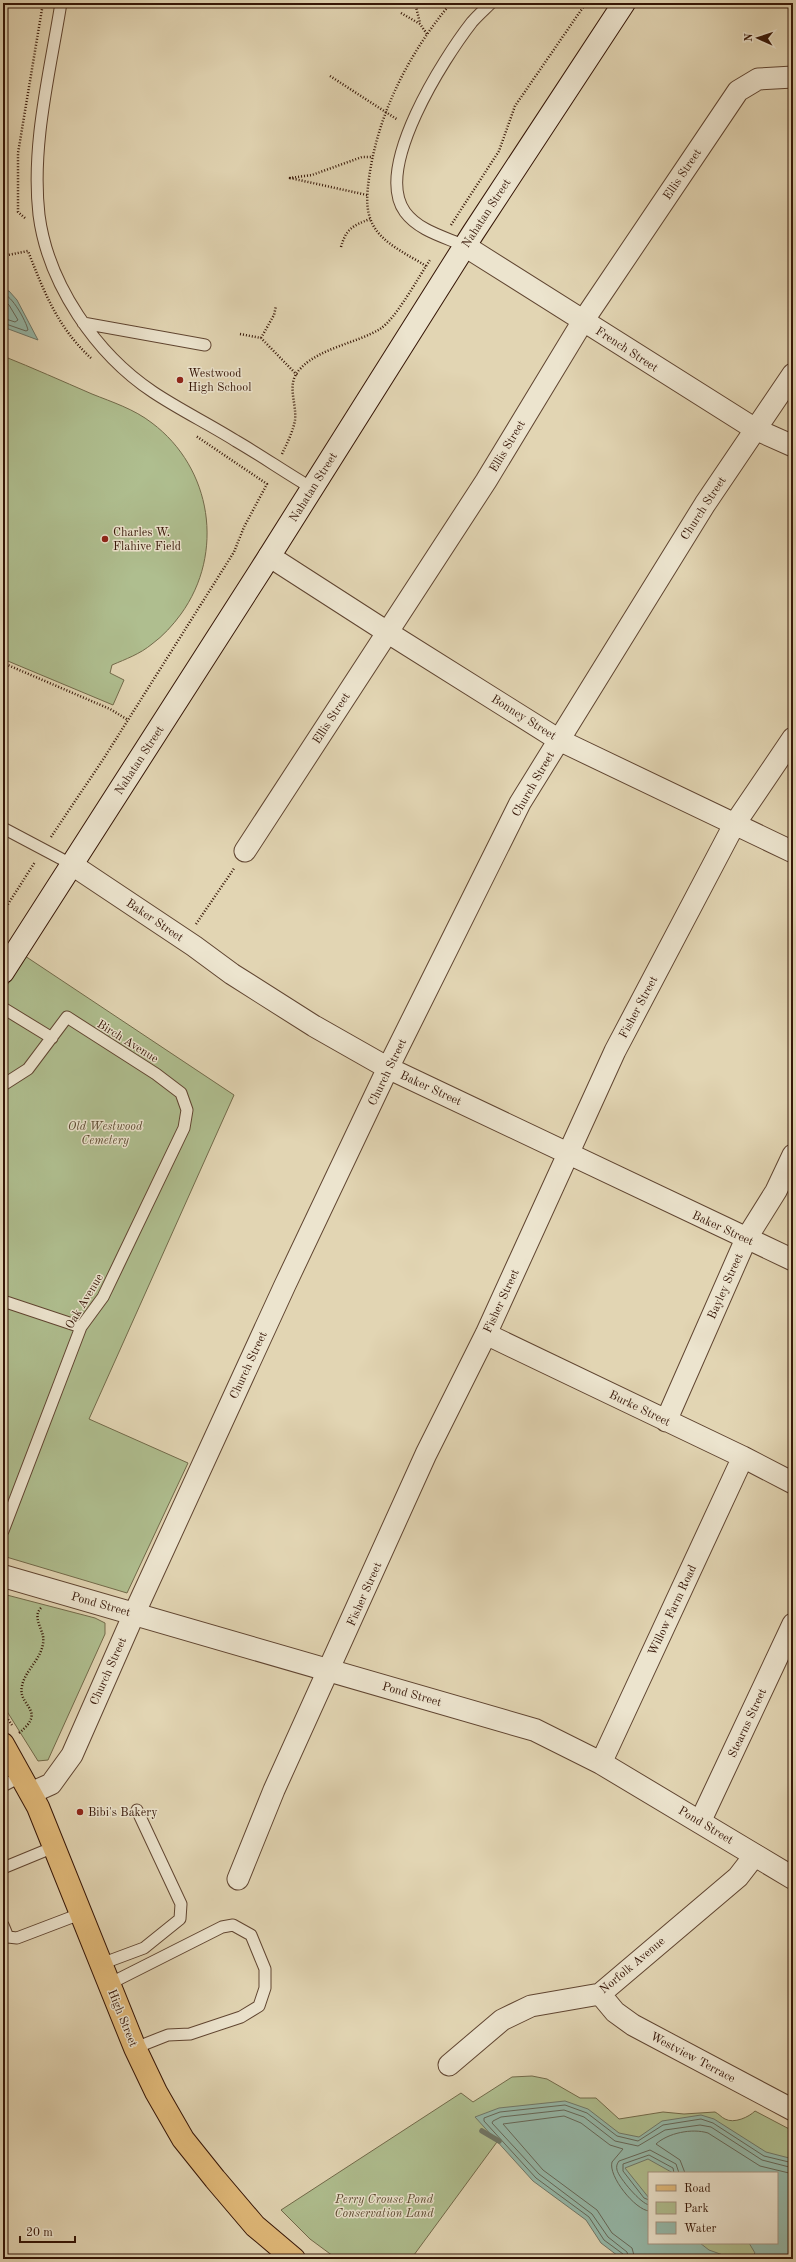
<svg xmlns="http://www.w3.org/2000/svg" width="796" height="2262" viewBox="0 0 796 2262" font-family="'Old Standard TT',serif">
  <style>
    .green { fill: #afbe8f; stroke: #726a4a }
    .water { fill: #95b9aa; stroke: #6f7768 }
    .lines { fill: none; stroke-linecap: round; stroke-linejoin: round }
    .shore { stroke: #656758; stroke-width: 1 }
    .stream { stroke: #6f7768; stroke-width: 5.5 }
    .service-casing { stroke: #604531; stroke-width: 13 }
    .minor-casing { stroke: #604531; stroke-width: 23 }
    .tertiary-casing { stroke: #604531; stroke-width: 24 }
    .secondary-casing { stroke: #351506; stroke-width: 24 }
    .primary-casing { stroke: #351506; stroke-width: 24 }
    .path { stroke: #351506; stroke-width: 2.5; stroke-dasharray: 1 2; stroke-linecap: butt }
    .service { stroke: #ece4ce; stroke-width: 11 }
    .minor { stroke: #ece4ce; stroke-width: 21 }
    .tertiary { stroke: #ece4ce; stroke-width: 22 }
    .secondary { stroke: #ece4ce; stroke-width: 22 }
    .primary { stroke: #e1ba7a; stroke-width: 22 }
    .poi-dot { fill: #8f2418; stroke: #ece4ce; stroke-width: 1.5 }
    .labels { text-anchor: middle; stroke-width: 3; stroke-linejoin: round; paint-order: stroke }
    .street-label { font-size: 12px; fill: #351506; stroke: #ece4ce }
    .poi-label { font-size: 12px; fill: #351506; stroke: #ece4ce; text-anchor: start }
    .park-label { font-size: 12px; font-style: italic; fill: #5a482f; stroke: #ece4ce }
  </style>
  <rect width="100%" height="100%" fill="#e2d5b3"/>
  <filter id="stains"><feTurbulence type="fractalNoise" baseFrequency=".005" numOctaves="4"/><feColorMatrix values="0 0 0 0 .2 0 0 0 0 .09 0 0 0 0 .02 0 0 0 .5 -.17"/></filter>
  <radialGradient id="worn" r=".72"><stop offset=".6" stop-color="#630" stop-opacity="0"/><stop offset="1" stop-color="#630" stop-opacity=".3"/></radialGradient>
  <!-- green -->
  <path class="green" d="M 3,356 C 33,368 62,381 92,394 C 112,402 134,409 152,423 C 212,468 225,553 181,614 C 173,625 163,636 152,644 C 140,654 126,659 112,665 L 110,673 L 124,680 L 113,705 L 3,659 Z
    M 25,956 L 234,1095 L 89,1419 L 188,1463 L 127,1593 L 3,1556 L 3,992 Z
    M 3,1594 L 95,1618 L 105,1623 L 105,1634 L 48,1760 L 38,1761 L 3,1705 Z
    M 532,2076 L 547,2079 L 580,2098 L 596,2098 L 619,2119 L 663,2112 L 684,2114 L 715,2112 C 719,2114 721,2117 725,2119 C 734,2124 749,2117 755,2111 L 793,2131 L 793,2259 L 690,2259 L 668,2243 L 777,2243 L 777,2173 L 649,2173 L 649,2229 L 508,2127 L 411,2259 L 337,2259 L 310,2239 L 281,2210 L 461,2093 L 473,2102 L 512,2077 Z"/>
  <!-- water -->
  <path class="water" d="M 3,290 L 9,291 L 17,300 L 38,340 L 3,327 Z
    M 565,2101 L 588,2109 L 619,2133 L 639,2137 L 662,2121 L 701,2115 L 714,2119 L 766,2152 L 793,2159 L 793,2259 L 749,2259 L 755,2253 L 749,2243 L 777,2243 L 777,2173 L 673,2173 L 648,2159 L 625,2168 L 649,2198 L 649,2243 L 700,2243 L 709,2250 L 734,2259 L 622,2259 L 601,2243 L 586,2220 L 533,2181 L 475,2117 L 499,2108 Z"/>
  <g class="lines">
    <!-- shore -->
    <path class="shore" d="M 3,294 C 12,295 26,321 28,330 L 26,331 L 3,323
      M 3,299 L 9,305 L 18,320 L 15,322 L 3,318
      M 685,2173 L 680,2160 L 656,2144 C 668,2133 692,2128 708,2133 L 760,2166 L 793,2174
      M 649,2200 L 644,2198 L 623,2171 L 623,2164 L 649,2155 L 673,2168 L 674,2173
      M 649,2205 C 641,2204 619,2178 617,2170 C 616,2166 617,2164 619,2161 L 650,2150 L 676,2164 L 679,2173
      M 624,2259 L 623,2254 L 604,2240 L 589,2217 L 536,2178 L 484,2121 L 484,2118 L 500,2112 L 565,2105 L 587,2113 L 617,2136 L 638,2141 L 663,2125 L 701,2119 L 713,2123 L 764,2156 L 793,2163
      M 629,2259 L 627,2252 L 608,2237 L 592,2214 L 539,2174 L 492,2123 L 493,2121 L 501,2117 L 564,2110 L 584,2117 L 615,2141 L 638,2146 L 665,2130 L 700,2125 L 711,2127 L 762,2160 L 793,2168
      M 635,2259 L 632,2248 L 612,2233 L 597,2210 L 543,2170 L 503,2124 L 564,2116 L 581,2123 L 610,2145 L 623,2149 L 612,2162 C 608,2176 635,2210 649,2211"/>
    <!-- stream -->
    <path class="stream" d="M 482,2131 L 499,2141"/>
    <!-- service casing -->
    <g class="service-casing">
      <path id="service" d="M 61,3 C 50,72 31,145 39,215 C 48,284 96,354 153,392 C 180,410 209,424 236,441 C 262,456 286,473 312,488
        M 465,246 C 445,237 419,231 405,212 C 373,168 444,58 472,22 C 478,15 485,9 491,3
        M 83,323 L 205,345
        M 3,828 L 71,864
        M 3,1008 L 52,1038
        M 3,1085 L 28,1069 L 67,1017 L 156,1074 L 181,1093 L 187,1110 L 184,1128 L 103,1297 L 81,1327 L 3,1531
        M 3,1301 L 81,1327
        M 3,1786 L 22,1776
        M 3,1868 L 54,1847
        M 3,1925 L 8,1937 L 17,1938 L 80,1914
        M 101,1964 L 144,1948 L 180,1919 L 181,1904 L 137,1810
        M 109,1984 L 222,1927 L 233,1925 L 251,1935 L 265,1969 L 265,1988 L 259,2006 L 241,2017 L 190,2034 L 168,2035 L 135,2048"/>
    </g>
    <!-- minor casing -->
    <g class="minor-casing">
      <path id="minor" d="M 465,246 L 755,429 L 793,446
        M 269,556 L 387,632 L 559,740 L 793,852
        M 245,851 L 486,481 L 583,321 L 738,91 L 758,79 L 793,77
        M 71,864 L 194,946 L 232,974 L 314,1026 L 388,1068 L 793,1260
        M 486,1334 L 743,1457 L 793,1483
        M 666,1421 L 746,1239 L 776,1191 L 793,1155
        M 601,1763 L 743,1457
        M 31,1793 L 51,1784 L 72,1755 L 134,1614 L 285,1285 L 388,1068 L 520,803 L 705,504 L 793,374
        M 700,1822 L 793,1624
        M 238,1879 L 274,1790 L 426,1454 L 486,1334 L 615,1051 L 734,825 L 793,738
        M 600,1994 L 615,2012 L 633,2025 L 793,2110
        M 449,2065 L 502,2020 L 531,2006 L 600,1994 L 738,1877 L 755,1855"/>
    </g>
    <!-- tertiary casing -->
    <g class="tertiary-casing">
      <path id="tertiary" d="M 3,1576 L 535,1730 L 601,1763 L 793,1878"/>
    </g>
    <!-- secondary casing -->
    <g class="secondary-casing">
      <path id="secondary" d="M 3,972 L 260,571 L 473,233 L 624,3"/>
    </g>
    <!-- primary casing -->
    <g class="primary-casing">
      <path id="primary" d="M 3,1744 L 38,1807 L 135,2048 L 156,2092 L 183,2139 L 215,2179 L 255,2226 L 294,2259"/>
    </g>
    <!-- path -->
    <path class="path" d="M 415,3 L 420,23
      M 401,13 L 420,24 L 427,34
      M 330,76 L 398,120
      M 367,195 L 290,178 L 312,175 L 362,157 L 373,157
      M 25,218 L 18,212 L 18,153 L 43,3
      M 451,225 L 499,151 L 515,106 L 586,3
      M 341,247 C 346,229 352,226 370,219
      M 3,256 L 28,251 C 44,292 58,328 91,358
      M 426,266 C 409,255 383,244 373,225 C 365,210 367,194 369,178 C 378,113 409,53 451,3
      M 240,334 L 261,338 L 297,375
      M 261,338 L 274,315 L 276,306
      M 282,454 C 287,443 293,432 295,420 C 297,402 285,383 301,368 C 320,348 357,343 380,329 C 396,319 419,276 430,260
      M 3,663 L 110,709 L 128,720
      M 51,837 L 104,758 L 234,552 L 244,527 L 267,484 L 196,436
      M 3,912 L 35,862
      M 196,924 L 235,867
      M 3,1712 L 12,1725
      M 19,1733 C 48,1710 17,1706 22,1686 C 25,1669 46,1656 43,1636 C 41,1627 33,1616 41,1608"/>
    <!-- service -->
    <use href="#service" class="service"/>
    <!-- minor -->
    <use href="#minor" class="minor"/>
    <!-- tertiary -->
    <use href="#tertiary" class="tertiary"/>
    <!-- secondary -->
    <use href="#secondary" class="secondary"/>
    <!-- primary -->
    <use href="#primary" class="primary"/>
  </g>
  <!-- markers -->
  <g class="poi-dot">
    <circle cx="180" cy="380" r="4"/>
    <circle cx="105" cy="539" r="4"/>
    <circle cx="80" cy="1812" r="4"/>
  </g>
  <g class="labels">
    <!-- street labels -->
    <g class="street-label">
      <text transform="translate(682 174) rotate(-56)" y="4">Ellis Street</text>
      <text transform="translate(486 213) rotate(-57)" y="4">Nahatan Street</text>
      <text transform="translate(627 349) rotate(33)" y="4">French Street</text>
      <text transform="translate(507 446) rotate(-59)" y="4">Ellis Street</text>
      <text transform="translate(313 487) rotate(-58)" y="4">Nahatan Street</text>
      <text transform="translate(703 508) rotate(-57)" y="4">Church Street</text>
      <text transform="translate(524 717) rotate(32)" y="4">Bonney Street</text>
      <text transform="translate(331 718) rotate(-57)" y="4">Ellis Street</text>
      <text transform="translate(139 760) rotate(-57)" y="4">Nahatan Street</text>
      <text transform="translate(533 784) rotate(-60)" y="4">Church Street</text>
      <text transform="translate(155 920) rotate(34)" y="4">Baker Street</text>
      <text transform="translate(638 1007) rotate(-62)" y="4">Fisher Street</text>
      <text transform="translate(128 1041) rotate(32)" y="4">Birch Avenue</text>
      <text transform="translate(387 1072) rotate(-64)" y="4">Church Street</text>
      <text transform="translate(431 1088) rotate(25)" y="4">Baker Street</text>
      <text transform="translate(723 1228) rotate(25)" y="4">Baker Street</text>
      <text transform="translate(725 1286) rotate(-66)" y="4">Bayley Street</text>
      <text transform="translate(84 1301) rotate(-59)" y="4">Oak Avenue</text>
      <text transform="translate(501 1301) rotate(-65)" y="4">Fisher Street</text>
      <text transform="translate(248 1365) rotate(-65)" y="4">Church Street</text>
      <text transform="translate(640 1408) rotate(26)" y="4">Burke Street</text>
      <text transform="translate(364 1594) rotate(-66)" y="4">Fisher Street</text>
      <text transform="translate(101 1604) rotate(16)" y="4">Pond Street</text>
      <text transform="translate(672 1610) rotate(-65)" y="4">Willow Farm Road</text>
      <text transform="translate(108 1671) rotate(-66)" y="4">Church Street</text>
      <text transform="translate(412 1694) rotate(16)" y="4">Pond Street</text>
      <text transform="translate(747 1723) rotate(-65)" y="4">Stearns Street</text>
      <text transform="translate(706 1825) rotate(31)" y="4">Pond Street</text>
      <text transform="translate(632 1965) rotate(-40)" y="4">Norfolk Avenue</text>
      <text transform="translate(123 2018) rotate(68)" y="4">High Street</text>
      <text transform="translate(693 2057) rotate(28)" y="4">Westview Terrace</text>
    </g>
    <!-- poi labels -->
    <g class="poi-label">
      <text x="188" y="377">Westwood<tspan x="188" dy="14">High School</tspan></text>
      <text x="113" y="536">Charles W.<tspan x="113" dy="14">Flahive Field</tspan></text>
      <text x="88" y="1816">Bibi's Bakery</text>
    </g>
    <!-- park labels -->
    <g class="park-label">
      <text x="105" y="1130">Old Westwood<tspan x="105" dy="14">Cemetery</tspan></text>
      <text x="384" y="2203">Perry Crouse Pond<tspan x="384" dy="14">Conservation Land</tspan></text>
    </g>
  </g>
  <!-- margin -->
  <rect width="796" height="2262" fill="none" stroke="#e2d5b3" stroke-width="16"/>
  <rect x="4" y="4" width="788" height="2254" fill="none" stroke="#351506" stroke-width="2"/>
  <rect x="8" y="8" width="780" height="2246" fill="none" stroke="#351506"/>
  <!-- legend -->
  <rect x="648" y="2172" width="130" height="72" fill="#ece4ce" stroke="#a3917e"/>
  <rect x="656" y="2185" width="20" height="6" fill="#e1ba7a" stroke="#a3917e"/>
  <text x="684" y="2192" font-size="12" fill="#351506">Road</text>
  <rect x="656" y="2202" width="20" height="12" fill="#afbe8f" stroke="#a3917e"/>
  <text x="684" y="2212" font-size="12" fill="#351506">Park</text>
  <rect x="656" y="2222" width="20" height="12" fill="#95b9aa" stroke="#a3917e"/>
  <text x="684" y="2232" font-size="12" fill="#351506">Water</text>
  <!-- north arrow -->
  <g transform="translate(758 38) rotate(273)" stroke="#ece4ce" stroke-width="3" paint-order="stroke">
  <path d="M0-3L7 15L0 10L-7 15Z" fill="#351506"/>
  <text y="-6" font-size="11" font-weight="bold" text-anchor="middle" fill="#351506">N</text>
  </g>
  <!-- scale -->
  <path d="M20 2236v6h55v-6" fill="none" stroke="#351506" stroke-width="2"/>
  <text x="26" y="2236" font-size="12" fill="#351506" stroke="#ece4ce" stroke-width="3" paint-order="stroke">20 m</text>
  <rect width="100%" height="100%" filter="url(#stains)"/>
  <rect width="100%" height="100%" fill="url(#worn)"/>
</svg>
